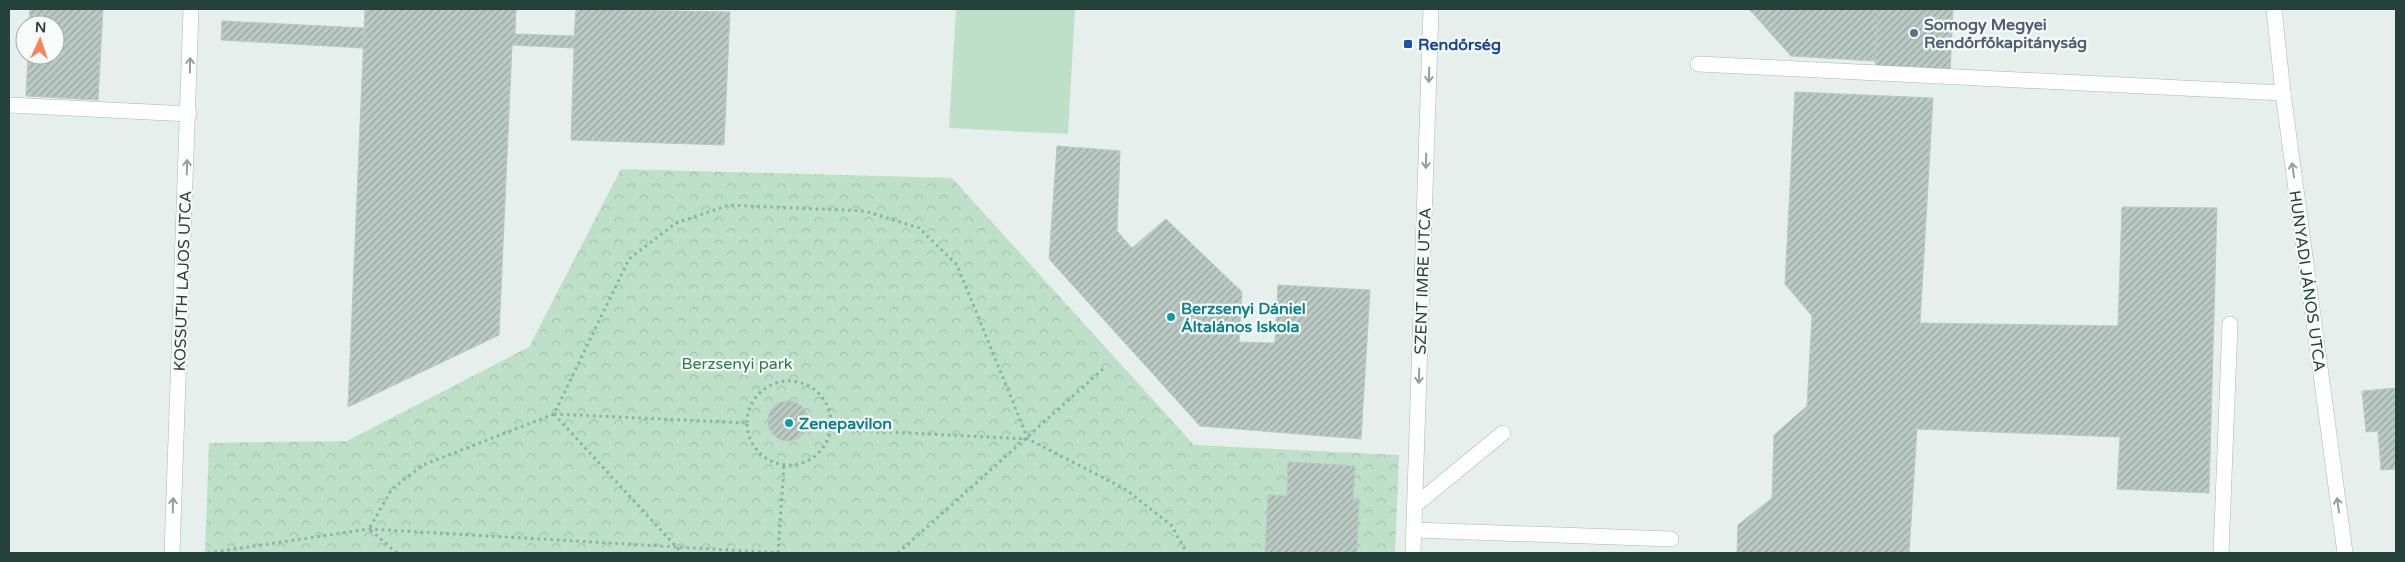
<svg xmlns="http://www.w3.org/2000/svg" width="2405" height="562" viewBox="0 0 2405 562" font-family="'Varela Round',sans-serif">
  <style>
    .park { fill: url(#park-crowns) }
    .pitch { fill: #bfe0c8 }
    .building { fill: url(#building-hatch); stroke: #b8c9c2 }
    .lines { fill: none; stroke-linecap: round; stroke-linejoin: round }
    .lane-casing { stroke: #a8b8b2; stroke-width: 16 }
    .street-casing { stroke: #a8b8b2; stroke-width: 16 }
    .path { stroke: #86b3a5; stroke-width: 3; stroke-dasharray: 2.5 4; stroke-linecap: butt }
    .lane { stroke: #fff; stroke-width: 15 }
    .street { stroke: #fff; stroke-width: 15 }
    .oneway { stroke: #92a09c }
    .service-dot { fill: #5c6f8a; stroke: #f7fbf9; stroke-width: 2 }
    .transit-dot { fill: #1a4fb4; stroke: #f7fbf9; stroke-width: 2 }
    .culture-dot { fill: #0f9aa8; stroke: #f7fbf9; stroke-width: 2 }
    .labels { text-anchor: middle; stroke-width: 4.5; stroke-linejoin: round; paint-order: stroke }
    .service-label { font-size: 16px; font-weight: bold; fill: #4e5e75; stroke: #f7fbf9; text-anchor: start }
    .transit-label { font-size: 16px; font-weight: bold; fill: #164399; stroke: #f7fbf9; text-anchor: start }
    .street-label { font-size: 16px; fill: #24423a; stroke: #f7fbf9 }
    .culture-label { font-size: 16px; font-weight: bold; fill: #0d838f; stroke: #f7fbf9; text-anchor: start }
    .park-label { font-size: 16px; fill: #2d7a4b; stroke: #f7fbf9 }
  </style>
  <defs>
    <pattern id="park-crowns" width="20" height="18" patternUnits="userSpaceOnUse" patternTransform="scale(1.25)"><rect width="20" height="18" fill="#bfe0c8"/><path d="M2 6a3 3 0 1 1 6 0M12 15a3 3 0 1 1 6 0" fill="none" stroke="#a4c1ad"/></pattern>
    <pattern id="building-hatch" width="6" height="6" patternUnits="userSpaceOnUse" patternTransform="scale(1.25)"><rect width="6" height="6" fill="#bbcac4"/><path d="M-1 1l2-2M0 6l6-6M5 7l2-2" fill="none" stroke="#98a6a0"/></pattern>
  </defs>
  <rect width="100%" height="100%" fill="#e6efeb"/>
  <!-- park -->
  <path class="park" d="M 621,169 L 952,178 L 1194,445 L 1399,455 L 1395,553 L 205,553 L 209,443 L 347,441 L 529,347 Z"/>
  <!-- pitch -->
  <path class="pitch" d="M 956,9 L 1075,9 L 1068,134 L 949,128 Z"/>
  <!-- building -->
  <path class="building" d="M 30,9 L 103,9 L 98,100 L 26,96 L 28,55 L 55,55 L 55,25 L 29,25 Z
    M 365,9 L 516,9 L 515,34 L 574,36 L 576,9 L 730,12 L 724,145 L 571,140 L 574,48 L 512,45 L 499,335 L 348,407 Z
    M 1749,9 L 1878,9 L 1875,61 L 1791,56 Z
    M 1878,9 L 1953,9 L 1950,76 L 1875,71 Z
    M 222,21 L 364,28 L 363,48 L 221,40 Z
    M 1795,92 L 1933,98 L 1920,323 L 2118,326 L 2122,207 L 2217,208 L 2209,493 L 2117,489 L 2120,437 L 1917,429 L 1909,553 L 1737,553 L 1738,525 L 1772,498 L 1774,435 L 1807,406 L 1812,316 L 1785,284 Z
    M 1057,146 L 1120,151 L 1117,231 L 1132,248 L 1166,219 L 1242,292 L 1239,342 L 1275,343 L 1278,285 L 1370,290 L 1361,439 L 1200,426 L 1049,259 Z
    M 2396,388 L 2396,469 L 2381,470 L 2378,431 L 2366,432 L 2362,391 Z
    M768 421a20 20 0 1 1 40 0a20 20 0 1 1-40 0Z
    M 1288,462 L 1355,466 L 1353,500 L 1359,501 L 1357,553 L 1265,553 L 1268,495 L 1287,496 Z"/>
  <g class="lines">
    <!-- lane casing -->
    <g class="lane-casing">
      <path id="lane" d="M 1698,64 L 2283,93
        M 9,105 L 189,114
        M 1414,506 L 1503,433
        M 1414,530 L 1671,539
        M 2221,553 L 2230,324"/>
    </g>
    <!-- street casing -->
    <g class="street-casing">
      <path id="street" d="M 2274,9 L 2283,93 L 2345,553
        M 172,553 L 191,9
        M 1413,553 L 1431,9"/>
    </g>
    <!-- path -->
    <path class="path" d="M747 423a42 42 0 1 1 84 0a42 42 0 1 1-84 0Z
      M 554,414 L 746,423
      M 554,414 L 682,553
      M 831,429 L 1027,439
      M 208,553 L 369,529 L 781,553
      M 397,553 L 369,529 L 392,489 L 423,465 L 554,414 L 629,259 L 676,223 L 729,205 L 865,211 L 919,228 L 957,265 L 1028,439 L 1125,489 L 1171,525 L 1187,553
      M 778,553 L 784,465
      M 898,553 L 1103,369"/>
    <!-- lane -->
    <use href="#lane" class="lane"/>
    <!-- street -->
    <use href="#street" class="street"/>
  </g>
  <!-- one-way arrows -->
  <defs><path id="oneway-shaft" d="M-6 0H5M1.5-3L5.5 0L1.5 3" fill="none" stroke-width="1.6" stroke-linecap="round" stroke-linejoin="round" transform="scale(1.25)"/></defs>
  <g class="oneway">
    <use href="#oneway-shaft" transform="translate(190 65) rotate(-89)"/>
    <use href="#oneway-shaft" transform="translate(1429 75) rotate(92)"/>
    <use href="#oneway-shaft" transform="translate(1426 161) rotate(92)"/>
    <use href="#oneway-shaft" transform="translate(187 167) rotate(-88)"/>
    <use href="#oneway-shaft" transform="translate(2293 170) rotate(-98)"/>
    <use href="#oneway-shaft" transform="translate(1419 376) rotate(92)"/>
    <use href="#oneway-shaft" transform="translate(173 505) rotate(-88)"/>
    <use href="#oneway-shaft" transform="translate(2338 505) rotate(-98)"/>
  </g>
  <!-- markers -->
  <circle class="service-dot" cx="1914" cy="33" r="5"/>
  <rect class="transit-dot" x="1403" y="39" width="10" height="10" rx="2.5"/>
  <g class="culture-dot">
    <circle cx="1171" cy="317" r="5"/>
    <circle cx="789" cy="423" r="5"/>
  </g>
  <g class="labels">
    <!-- service labels -->
    <g class="service-label">
      <text x="1924" y="30">Somogy Megyei<tspan x="1924" dy="18">Rendőrfőkapitányság</tspan></text>
    </g>
    <!-- transit labels -->
    <g class="transit-label">
      <text x="1418" y="50">Rendőrség</text>
    </g>
    <!-- street labels -->
    <g class="street-label">
      <text transform="translate(182 281) rotate(-88)" y="6">KOSSUTH LAJOS UTCA</text>
      <text transform="translate(1422 281) rotate(-88)" y="6">SZENT IMRE UTCA</text>
      <text transform="translate(2308 281) rotate(82)" y="6">HUNYADI JÁNOS UTCA</text>
    </g>
    <!-- culture labels -->
    <g class="culture-label">
      <text x="1181" y="314">Berzsenyi Dániel<tspan x="1181" dy="18">Általános Iskola</tspan></text>
      <text x="799" y="429">Zenepavilon</text>
    </g>
    <!-- park labels -->
    <g class="park-label">
      <text x="737" y="369">Berzsenyi park</text>
    </g>
  </g>
  <!-- border -->
  <rect width="2405" height="562" fill="none" stroke="#24423a" stroke-width="20"/>
  <!-- north arrow -->
  <g transform="translate(40 40) rotate(3)"><circle r="24" fill="#f7fbf9" stroke="#a3b1ad"/>
  <path d="M0-4L9 19L0 12L-9 19Z" fill="#f4845f"/>
  <text y="-8" font-size="14" font-weight="bold" text-anchor="middle" fill="#24423a">N</text>
  </g>
</svg>
